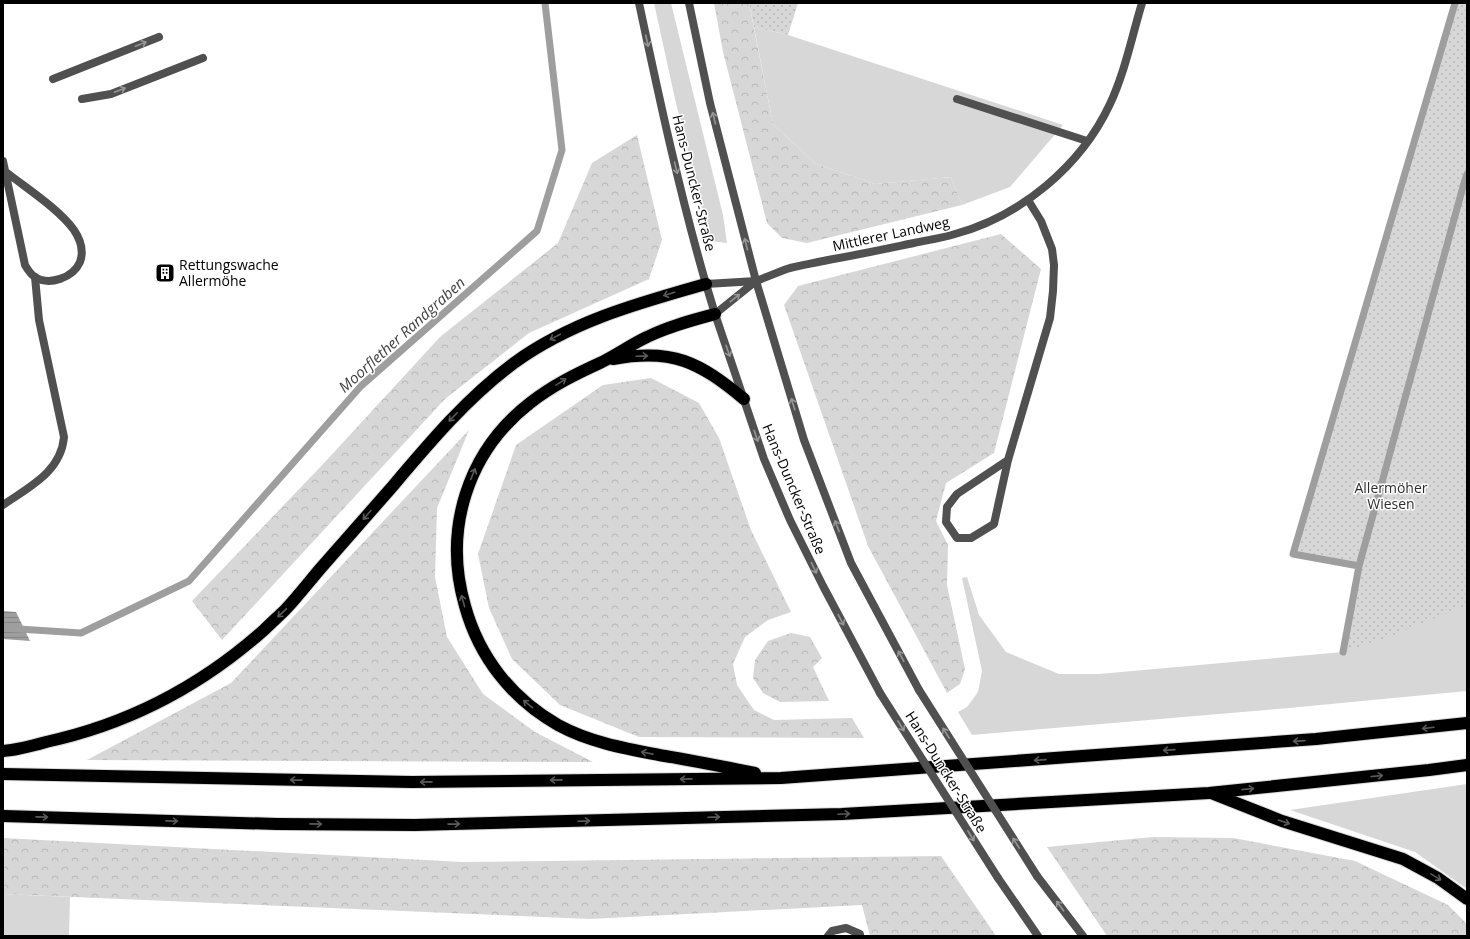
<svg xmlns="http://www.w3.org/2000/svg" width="1470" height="939" viewBox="0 0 1470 939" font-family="'Open Sans',sans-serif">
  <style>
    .grass { fill: #d7d7d7 }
    .forest { fill: url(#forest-crowns) }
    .park { fill: url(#park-dots) }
    .water { fill: url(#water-rules) }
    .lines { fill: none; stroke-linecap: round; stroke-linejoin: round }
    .stream { stroke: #9e9e9e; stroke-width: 7 }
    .motorway-casing { stroke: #dbdbdb; stroke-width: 14 }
    .service { stroke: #505050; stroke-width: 8 }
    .minor { stroke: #505050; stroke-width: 8 }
    .tertiary { stroke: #505050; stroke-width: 8 }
    .motorway { stroke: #000; stroke-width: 12 }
    .tertiary-bridge { stroke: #505050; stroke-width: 8 }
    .oneway { stroke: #969696 }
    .oneway2 { stroke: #595959 }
    .labels { text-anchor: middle; stroke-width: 3; stroke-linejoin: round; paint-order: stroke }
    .street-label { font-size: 14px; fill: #000; stroke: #fff }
    .poi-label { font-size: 14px; fill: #000; stroke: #fff; text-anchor: start }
    .park-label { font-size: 14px; fill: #2e2e2e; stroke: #fff }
    .water-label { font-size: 15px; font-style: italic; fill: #3f3f3f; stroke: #fff }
  </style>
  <defs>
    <pattern id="forest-crowns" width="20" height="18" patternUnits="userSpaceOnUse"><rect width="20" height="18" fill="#d7d7d7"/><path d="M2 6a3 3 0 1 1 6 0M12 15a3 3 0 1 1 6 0" fill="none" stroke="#b7b7b7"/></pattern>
    <pattern id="park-dots" width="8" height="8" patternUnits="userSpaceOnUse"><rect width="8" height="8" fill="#d7d7d7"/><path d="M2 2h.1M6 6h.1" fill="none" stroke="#b7b7b7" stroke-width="1.8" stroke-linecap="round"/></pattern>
    <pattern id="water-rules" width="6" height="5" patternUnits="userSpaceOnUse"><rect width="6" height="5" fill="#9e9e9e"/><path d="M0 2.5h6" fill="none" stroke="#868686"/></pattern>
  </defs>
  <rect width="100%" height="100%" fill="#fff"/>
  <!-- grass -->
  <path class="grass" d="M 654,3 L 671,3 L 723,215 L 727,243 L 710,241 L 675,99 Z
    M 1455,3 L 1467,3 L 1467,691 L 1289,708 L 972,735 L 958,712 L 967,707 L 978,692 L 982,671 L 962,578 L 967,577 L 979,615 L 1006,652 L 1059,674 L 1099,674 L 1343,652 L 1359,566 L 1293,554 Z
    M 754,27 L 788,35 L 1063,125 L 1010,187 L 962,205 L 951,177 L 875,184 L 816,164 L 773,124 Z
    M 1467,784 L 1467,889 L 1415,852 L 1290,810 Z
    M 3,894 L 70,897 L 69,936 L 3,936 Z"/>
  <!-- forest -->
  <path class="forest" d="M 714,3 L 749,3 L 773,124 L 816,164 L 875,184 L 951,177 L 962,205 L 807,243 L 782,238 L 767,223 L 723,52 Z
    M 637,135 L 662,240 L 649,279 L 529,333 L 445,399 L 222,640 L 192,601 L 325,462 L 440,337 L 558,243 L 592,163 Z
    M 1001,234 L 1041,269 L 994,453 L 946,483 L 936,521 L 948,545 L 947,585 L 965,669 L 960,684 L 947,693 L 868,546 L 784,305 L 798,286 Z
    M 651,378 L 699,403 L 719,438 L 751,530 L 791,612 L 768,620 L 745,637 L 733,664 L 737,685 L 754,710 L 774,720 L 852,718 L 864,738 L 639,737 L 560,705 L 512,659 L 489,608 L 478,554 L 516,445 L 603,385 Z
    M 469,430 L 437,508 L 435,577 L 447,637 L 483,694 L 535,732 L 593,762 L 87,760 L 231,683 Z
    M 791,633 L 810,637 L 822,658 L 813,667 L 829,701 L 780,702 L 763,693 L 753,678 L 755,660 L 768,641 Z
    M 1153,837 L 1233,838 L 1355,861 L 1448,905 L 1467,924 L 1467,936 L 1107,936 L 1047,847 Z
    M 3,838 L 463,862 L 941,856 L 996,936 L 870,936 L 862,905 L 590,919 L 3,894 Z"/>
  <!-- park -->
  <path class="park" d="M 749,3 L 798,3 L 788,35 L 754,27 Z
    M 1455,3 L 1467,3 L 1467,605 L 1389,637 L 1343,652 L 1359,566 L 1293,554 Z"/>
  <!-- water -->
  <path class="water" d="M 3,611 L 16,612 L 30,641 L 3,639 Z"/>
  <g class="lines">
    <!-- stream -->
    <path class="stream" d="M 1467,174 L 1464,183 L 1467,183
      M 1359,566 L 1464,183
      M 3,628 L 81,633 L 189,581 L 361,386 L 537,231 L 562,150 L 545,3
      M 1343,652 L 1359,566 L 1293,554 L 1455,3"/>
    <!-- motorway casing -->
    <g class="motorway-casing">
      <path id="motorway" d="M 715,314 C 693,320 669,326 647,337 C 632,344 618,354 602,362 C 576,374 553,385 530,403 C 467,452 443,530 465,606 C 479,657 512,699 558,725 C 591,743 628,749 665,756 C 695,761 725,767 755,773
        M 613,359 C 673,348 699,362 744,399
        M 3,751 C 17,750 32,746 46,742 C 129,724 200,687 264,630 C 271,623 279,616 286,609 C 298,596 309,582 320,569 C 344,542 368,514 392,487 C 430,442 467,398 514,363 C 572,321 639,303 706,284
        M 3,774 L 412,782 L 781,778 L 1316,739 L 1467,723
        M 1211,793 L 1282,821 L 1403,859 L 1438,878 L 1467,899
        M 3,816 L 277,824 L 415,825 L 842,814 L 1209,793 L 1429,770 L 1467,765"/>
    </g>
    <!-- service -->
    <path class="service" d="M 53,79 L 159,37
      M 82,99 L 111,94 L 203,58
      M 957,99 L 1087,141
      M 3,505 C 29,487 61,472 64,437 L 39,320 L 35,277"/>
    <!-- minor -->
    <path class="minor" d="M 639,3 C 659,97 679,191 706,284
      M 689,3 L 710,103 L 756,281 C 767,277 778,272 790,268 C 802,265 815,263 828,260 C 857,255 885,249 914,243 C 928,240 942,238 955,234 C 1021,216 1081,166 1110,104 C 1125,72 1132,36 1142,3
      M 3,161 L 25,265 C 28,270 30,274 35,277 C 49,286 73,278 80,262 C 84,251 80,239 74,230 C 59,209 26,188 6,172
      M 1008,460 L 957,494 L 947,507 L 946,522 L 957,538 L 971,538 L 994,524 L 1008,460 L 1050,318 L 1053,291 L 1054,265 L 1052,249 L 1041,221 L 1028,200
      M 828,936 L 832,931 L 846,928 L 860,934 L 860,936"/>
    <!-- tertiary -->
    <path class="tertiary" d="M 756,281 L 706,284 L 715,314 L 764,459 L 790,520 L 823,586 L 880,693
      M 756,281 L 804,440 L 851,563 L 919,690
      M 715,314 L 756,281
      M 1037,876 L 1083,936
      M 998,878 L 1038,936"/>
    <!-- motorway -->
    <use href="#motorway" class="motorway"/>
    <!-- tertiary-bridge -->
    <path class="tertiary-bridge" d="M 919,690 L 1037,876
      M 880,693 L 998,878"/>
  </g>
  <!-- one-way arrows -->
  <defs><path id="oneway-shaft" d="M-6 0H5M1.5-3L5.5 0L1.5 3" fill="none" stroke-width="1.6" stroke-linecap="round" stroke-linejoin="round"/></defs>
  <g class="oneway">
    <use href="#oneway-shaft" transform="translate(647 41) rotate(78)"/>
    <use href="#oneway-shaft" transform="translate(141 44) rotate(-22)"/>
    <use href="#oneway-shaft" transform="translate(120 90) rotate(-21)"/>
    <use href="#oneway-shaft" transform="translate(714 118) rotate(-104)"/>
    <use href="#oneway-shaft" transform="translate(676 168) rotate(76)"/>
    <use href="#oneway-shaft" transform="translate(746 244) rotate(-104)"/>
    <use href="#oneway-shaft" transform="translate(735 298) rotate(-38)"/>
    <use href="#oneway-shaft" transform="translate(728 351) rotate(71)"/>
    <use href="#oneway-shaft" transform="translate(793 404) rotate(-107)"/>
    <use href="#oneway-shaft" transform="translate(756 436) rotate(71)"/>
    <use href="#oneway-shaft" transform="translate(837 526) rotate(-111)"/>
    <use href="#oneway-shaft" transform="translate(814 568) rotate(64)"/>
    <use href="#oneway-shaft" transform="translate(841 620) rotate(62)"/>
    <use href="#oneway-shaft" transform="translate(901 656) rotate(-118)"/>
    <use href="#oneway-shaft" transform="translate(901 726) rotate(58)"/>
    <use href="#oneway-shaft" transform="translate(946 733) rotate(-122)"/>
    <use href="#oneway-shaft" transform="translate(971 836) rotate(58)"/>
    <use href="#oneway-shaft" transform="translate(1016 843) rotate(-122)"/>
    <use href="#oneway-shaft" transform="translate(1060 906) rotate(-127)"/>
  </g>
  <g class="oneway2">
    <use href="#oneway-shaft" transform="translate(669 294) rotate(163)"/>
    <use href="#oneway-shaft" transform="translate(555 337) rotate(152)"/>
    <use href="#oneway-shaft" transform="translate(642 356) rotate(-2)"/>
    <use href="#oneway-shaft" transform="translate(561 382) rotate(-32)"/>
    <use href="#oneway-shaft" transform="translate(453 417) rotate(134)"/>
    <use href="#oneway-shaft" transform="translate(473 474) rotate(-67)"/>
    <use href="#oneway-shaft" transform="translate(367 515) rotate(131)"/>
    <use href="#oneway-shaft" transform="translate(463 601) rotate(-106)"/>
    <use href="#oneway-shaft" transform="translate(282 613) rotate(137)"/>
    <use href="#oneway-shaft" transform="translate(528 704) rotate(-141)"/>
    <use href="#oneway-shaft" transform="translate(1428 728) rotate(173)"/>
    <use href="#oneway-shaft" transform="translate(1299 741) rotate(176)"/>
    <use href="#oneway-shaft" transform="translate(1169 750) rotate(176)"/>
    <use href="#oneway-shaft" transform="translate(647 753) rotate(-169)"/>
    <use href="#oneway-shaft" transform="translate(1040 760) rotate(176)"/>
    <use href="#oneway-shaft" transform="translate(1377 776) rotate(-6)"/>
    <use href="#oneway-shaft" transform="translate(686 779) rotate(179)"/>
    <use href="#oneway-shaft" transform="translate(296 780) rotate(-179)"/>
    <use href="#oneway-shaft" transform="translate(556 780) rotate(179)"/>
    <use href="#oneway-shaft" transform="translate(426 782) rotate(179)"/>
    <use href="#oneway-shaft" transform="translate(1248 789) rotate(-6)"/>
    <use href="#oneway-shaft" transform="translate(844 814) rotate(-3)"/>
    <use href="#oneway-shaft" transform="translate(42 817) rotate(1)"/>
    <use href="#oneway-shaft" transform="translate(714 817) rotate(-2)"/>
    <use href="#oneway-shaft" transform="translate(172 821) rotate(1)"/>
    <use href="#oneway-shaft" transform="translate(584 821) rotate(-2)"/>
    <use href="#oneway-shaft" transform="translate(1284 822) rotate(19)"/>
    <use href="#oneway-shaft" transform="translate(316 824) rotate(1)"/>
    <use href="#oneway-shaft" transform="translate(454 824) rotate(-1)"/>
    <use href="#oneway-shaft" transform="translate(1436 877) rotate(31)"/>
  </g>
  <!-- icons -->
  <defs>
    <g id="building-square" transform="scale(1)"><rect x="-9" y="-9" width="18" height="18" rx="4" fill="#000" stroke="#fff"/><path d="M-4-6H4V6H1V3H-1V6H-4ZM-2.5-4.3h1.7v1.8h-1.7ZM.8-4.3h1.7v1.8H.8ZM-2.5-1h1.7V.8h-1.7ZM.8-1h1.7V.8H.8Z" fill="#fff"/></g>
  </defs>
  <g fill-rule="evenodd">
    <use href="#building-square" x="165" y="273"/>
  </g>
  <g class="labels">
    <!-- street labels -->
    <g class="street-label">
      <text transform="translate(694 183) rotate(76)" y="5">Hans-Duncker-Straße</text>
      <text transform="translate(891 234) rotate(-12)" y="5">Mittlerer Landweg</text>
      <text transform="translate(794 489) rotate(67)" y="5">Hans-Duncker-Straße</text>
      <text transform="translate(946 772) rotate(58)" y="5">Hans-Duncker-Straße</text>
    </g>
    <!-- poi labels -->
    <g class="poi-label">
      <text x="179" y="270">Rettungswache<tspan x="179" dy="16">Allermöhe</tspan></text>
    </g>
    <!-- park labels -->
    <g class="park-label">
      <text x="1391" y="493">Allermöher<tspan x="1391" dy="16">Wiesen</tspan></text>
    </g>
    <!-- water labels -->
    <g class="water-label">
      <text transform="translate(402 335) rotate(-42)" y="5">Moorflether Randgraben</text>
    </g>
  </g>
  <!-- border -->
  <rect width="1470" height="939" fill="none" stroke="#000000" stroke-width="8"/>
</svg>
